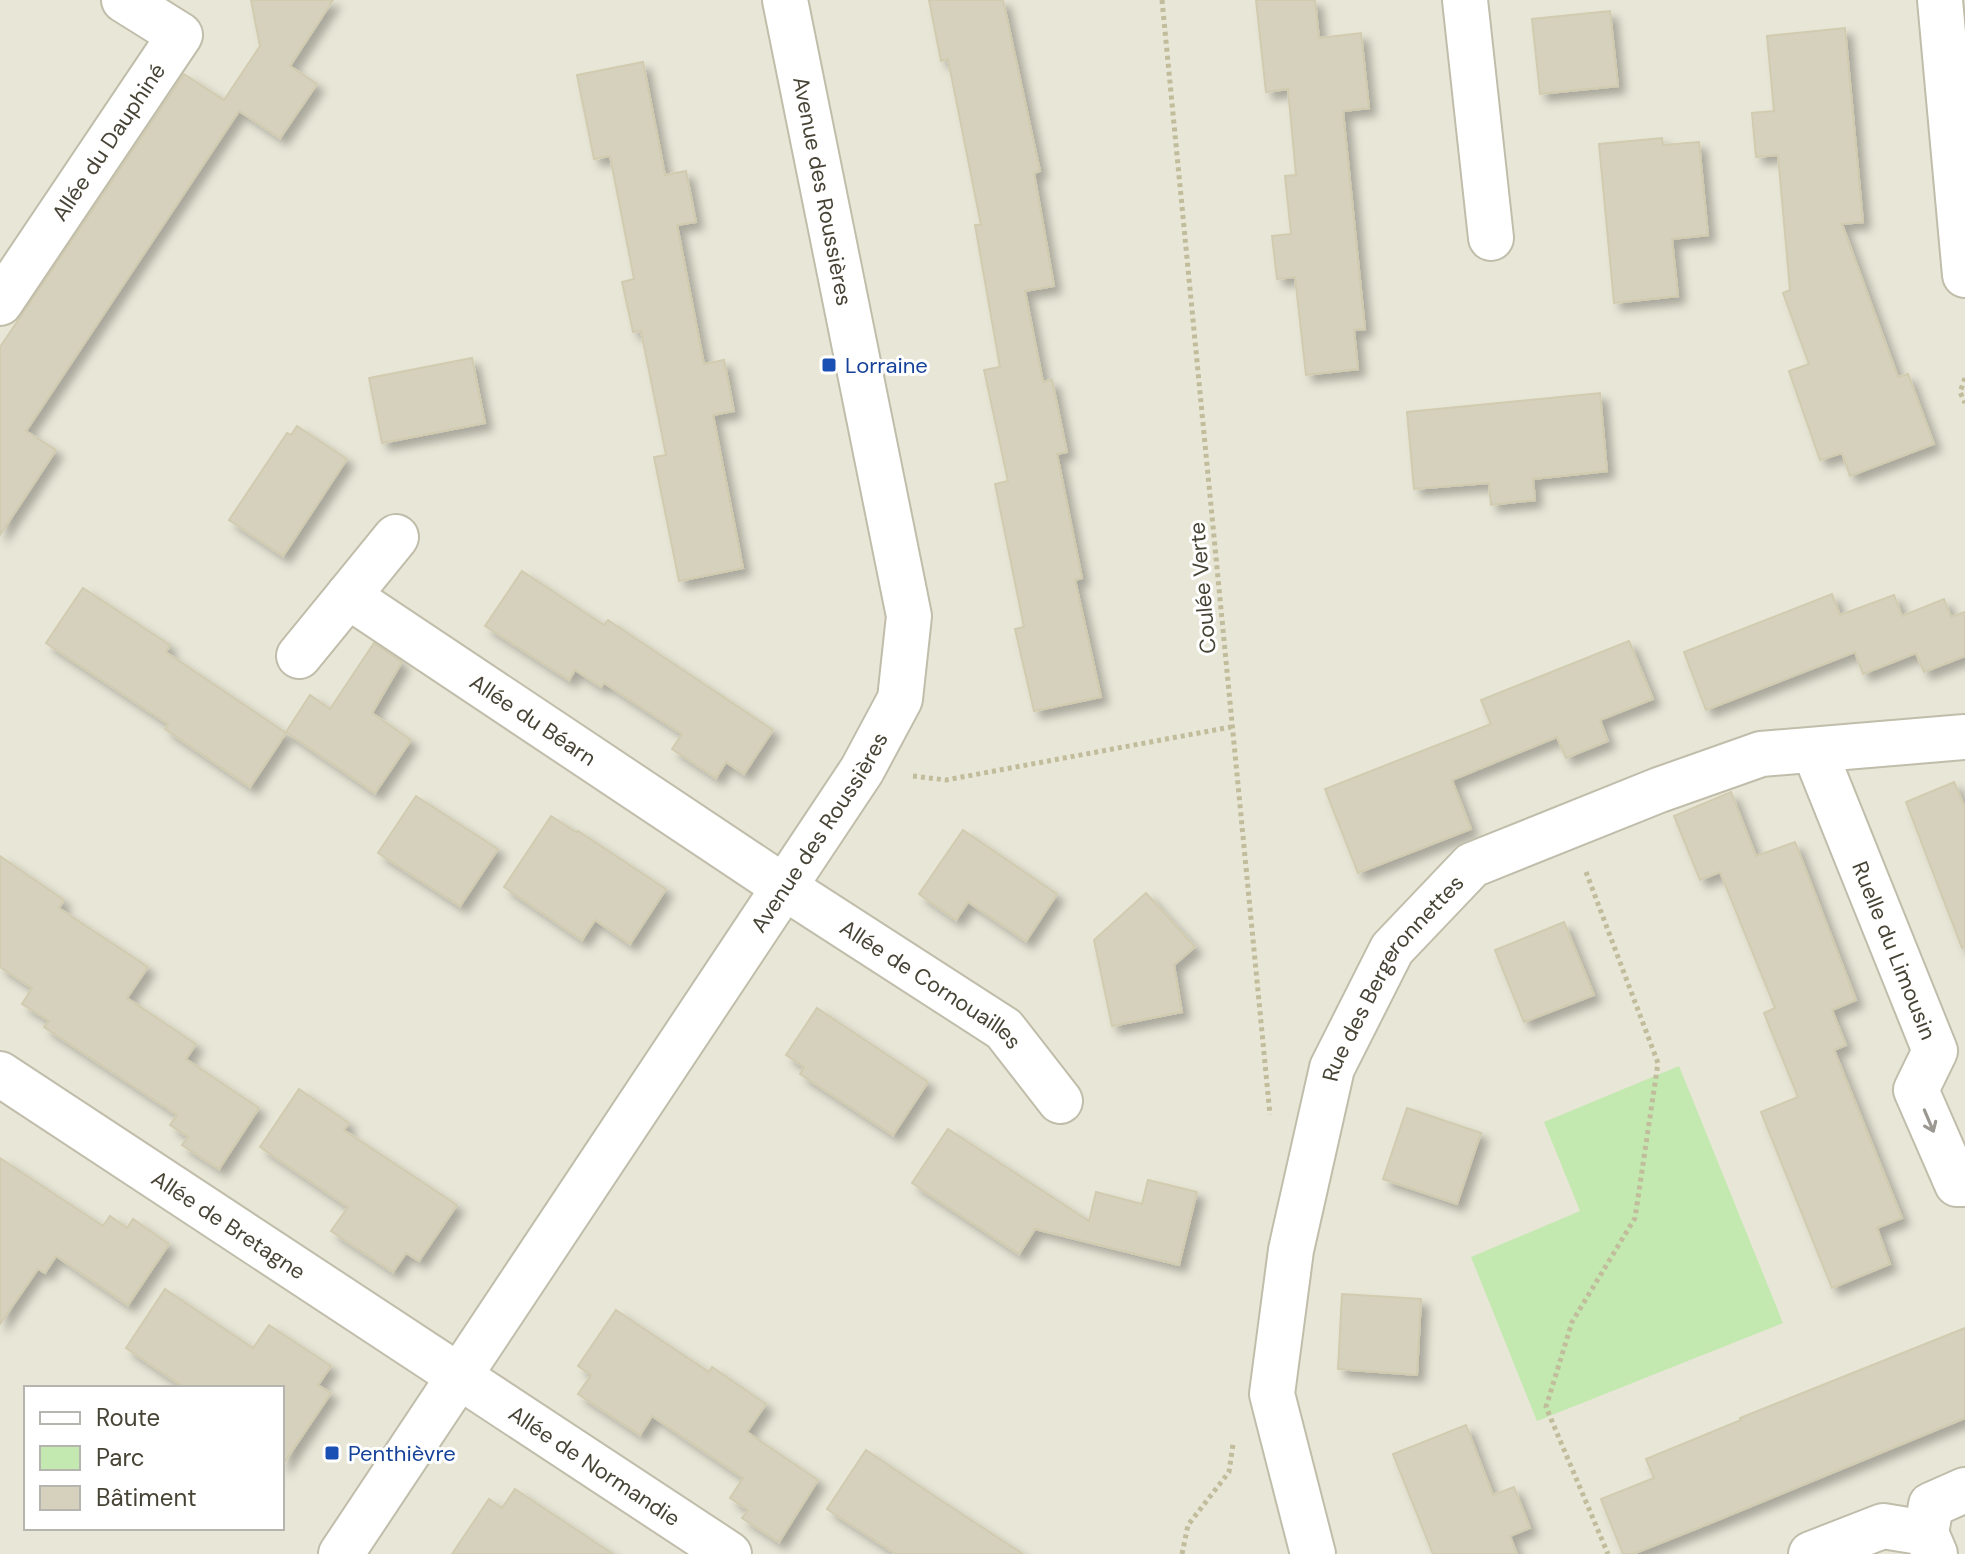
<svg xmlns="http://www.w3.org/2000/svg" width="1965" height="1554" viewBox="0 0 1965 1554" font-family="'DM Sans',sans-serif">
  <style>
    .residential { fill: #e8e6d6; fill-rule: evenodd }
    .green { fill: #c3e9b0 }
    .building { fill: #d6d1bd; stroke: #d1cbb0; stroke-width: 2; filter: url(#shadow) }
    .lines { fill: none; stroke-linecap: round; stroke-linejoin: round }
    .minor-casing { stroke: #c0bdaa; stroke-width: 48 }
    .path { stroke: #c1bc9b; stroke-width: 5; stroke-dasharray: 4 4; stroke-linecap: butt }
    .minor { stroke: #fff; stroke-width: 44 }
    .oneway { stroke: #9a9890 }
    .transit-dot { fill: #1a4fb4; stroke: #fff; stroke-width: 3 }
    .labels { text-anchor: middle; stroke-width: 6; stroke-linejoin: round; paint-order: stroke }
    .street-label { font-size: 22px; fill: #474436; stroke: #fff }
    .transit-label { font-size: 22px; fill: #164399; stroke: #fff; text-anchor: start }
  </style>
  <defs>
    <filter id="shadow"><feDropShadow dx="7" dy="7" stdDeviation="4" flood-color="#0004"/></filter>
  </defs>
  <rect width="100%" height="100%" fill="#f4f3e8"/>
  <!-- residential -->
  <path class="residential" d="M 0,0 L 1965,0 L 1965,1554 L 0,1554 ZM 26,1388 L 282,1388 L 282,1528 L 26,1528 Z"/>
  <!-- green -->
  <path class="green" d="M 1679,1066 L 1783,1323 L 1537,1421 L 1471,1257 L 1580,1211 L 1544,1122 Z"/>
  <!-- building -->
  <path class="building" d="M 251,0 L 333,0 L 290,66 L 317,84 L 280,138 L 239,111 L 26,431 L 56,450 L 0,535 L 0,347 L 184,74 L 224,100 L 260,46 Z
    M 929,0 L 1003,0 L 1040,171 L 1034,173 L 1054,286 L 1025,291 L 1043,382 L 1052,380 L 1067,452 L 1057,454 L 1082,578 L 1075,580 L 1101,697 L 1034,711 L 1015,629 L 1024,627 L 995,484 L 1008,481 L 984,370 L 1000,367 L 975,225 L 981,225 L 948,59 L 941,61 Z
    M 1256,0 L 1315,0 L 1319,38 L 1361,33 L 1369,108 L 1343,111 L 1365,329 L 1354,330 L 1358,369 L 1306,375 L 1295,277 L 1277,279 L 1272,236 L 1291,234 L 1285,176 L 1296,175 L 1288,89 L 1266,92 Z
    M 1610,11 L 1618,86 L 1540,94 L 1532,19 Z
    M 1845,28 L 1863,222 L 1842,224 L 1898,377 L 1908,374 L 1934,444 L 1850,476 L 1842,453 L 1820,460 L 1789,371 L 1809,364 L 1783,293 L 1790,290 L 1778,155 L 1756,157 L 1752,113 L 1774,111 L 1767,36 Z
    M 643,62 L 665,175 L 686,171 L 696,222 L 677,225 L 704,364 L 724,360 L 734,411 L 713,415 L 743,568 L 679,581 L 654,457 L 666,455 L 641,331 L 633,332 L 622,282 L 634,279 L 610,156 L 594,159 L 577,75 Z
    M 1662,138 L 1663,145 L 1699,142 L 1708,235 L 1672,239 L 1678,296 L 1614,303 L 1599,144 Z
    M 472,358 L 485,423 L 382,443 L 369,378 Z
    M 1600,393 L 1607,471 L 1533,479 L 1535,500 L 1491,505 L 1489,483 L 1414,489 L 1407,412 Z
    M 297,426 L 347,459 L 283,556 L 229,520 L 287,433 L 291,435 Z
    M 522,571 L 604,625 L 608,620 L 773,730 L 744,774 L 726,762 L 716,778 L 672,749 L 682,734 L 604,683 L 601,687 L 575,670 L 569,680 L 485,626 Z
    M 83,588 L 170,645 L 166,652 L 286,733 L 250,787 L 165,729 L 168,724 L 46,643 Z
    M 1832,594 L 1840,615 L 1894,595 L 1902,616 L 1944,599 L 1951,617 L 1965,612 L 1965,656 L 1924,672 L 1916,653 L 1863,674 L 1855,652 L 1706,710 L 1684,652 Z
    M 1629,641 L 1653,699 L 1600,720 L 1608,741 L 1566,758 L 1557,737 L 1452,780 L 1471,829 L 1358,873 L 1325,789 L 1491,724 L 1481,700 Z
    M 374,643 L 402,662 L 372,713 L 411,740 L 375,793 L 286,732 L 310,695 L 330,709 Z
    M 1954,782 L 1965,808 L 1965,947 L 1962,948 L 1906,802 Z
    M 1731,792 L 1756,856 L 1795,842 L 1856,1000 L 1832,1010 L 1846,1045 L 1834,1050 L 1902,1218 L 1877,1228 L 1890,1264 L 1832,1288 L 1761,1112 L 1798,1097 L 1764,1013 L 1775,1008 L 1720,872 L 1700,880 L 1674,816 Z
    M 416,796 L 498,849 L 460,906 L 378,853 Z
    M 551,816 L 576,832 L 578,831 L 666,889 L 630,944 L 595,920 L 582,940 L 504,887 Z
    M 963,830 L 1057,894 L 1026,941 L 968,902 L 956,920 L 919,894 Z
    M 0,856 L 64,900 L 59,908 L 148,967 L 127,998 L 196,1044 L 186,1059 L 259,1108 L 219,1169 L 182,1145 L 188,1137 L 170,1125 L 177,1115 L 44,1027 L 49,1021 L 22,1004 L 32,988 L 0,967 Z
    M 1146,893 L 1195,947 L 1174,965 L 1182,1012 L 1112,1026 L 1094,940 Z
    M 1564,922 L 1594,995 L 1524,1022 L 1495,950 Z
    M 817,1008 L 928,1082 L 893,1135 L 800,1074 L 804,1067 L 786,1055 Z
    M 299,1089 L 349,1123 L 344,1130 L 457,1205 L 419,1261 L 406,1253 L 393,1272 L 331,1231 L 348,1207 L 260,1147 Z
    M 1407,1108 L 1481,1133 L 1457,1204 L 1383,1179 Z
    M 948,1129 L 1089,1221 L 1096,1192 L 1142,1204 L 1148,1180 L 1197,1192 L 1179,1265 L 1035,1229 L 1019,1254 L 912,1183 Z
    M 0,1158 L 103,1226 L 110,1216 L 127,1228 L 133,1219 L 169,1244 L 128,1305 L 56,1256 L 45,1273 L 38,1269 L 0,1324 Z
    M 165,1289 L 253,1348 L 269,1325 L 331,1366 L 318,1385 L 331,1393 L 282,1466 L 282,1388 L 185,1388 L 126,1348 Z
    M 1342,1294 L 1421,1299 L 1417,1375 L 1338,1369 Z
    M 616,1310 L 709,1372 L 712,1367 L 766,1404 L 747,1432 L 818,1480 L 779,1542 L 742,1518 L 748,1510 L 730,1498 L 743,1478 L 652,1416 L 640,1435 L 578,1394 L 591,1375 L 578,1366 Z
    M 1965,1328 L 1965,1418 L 1708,1524 L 1633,1554 L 1623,1554 L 1601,1499 L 1654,1478 L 1646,1459 L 1741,1420 L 1740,1418 Z
    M 1466,1425 L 1493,1495 L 1514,1487 L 1530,1528 L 1510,1536 L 1517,1554 L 1433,1554 L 1393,1454 Z
    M 866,1450 L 936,1497 L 1023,1554 L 896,1554 L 827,1509 Z
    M 515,1489 L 613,1554 L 452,1554 L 489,1499 L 502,1508 Z"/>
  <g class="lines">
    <!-- minor casing -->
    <g class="minor-casing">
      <g id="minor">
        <path d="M 1465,0 L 1491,238"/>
        <path d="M 1940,0 L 1965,275"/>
        <path id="s1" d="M 0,303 L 180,35 L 124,0"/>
        <path d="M 348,596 L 396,537"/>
        <path id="s2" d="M 299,656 L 348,596 L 784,887 L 1004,1029 L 1060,1101"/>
        <path id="s3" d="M 1814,750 L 1935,1051 L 1916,1090 L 1957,1184 L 1965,1184"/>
        <path id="s4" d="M 0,1074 L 729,1554"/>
        <path id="s5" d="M 341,1554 L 862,770 L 900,699 L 909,616 L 785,0"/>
        <path id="s6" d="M 1313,1554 L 1272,1394 L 1291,1250 L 1332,1068 L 1392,949 L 1472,865 L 1659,790 L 1761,754 L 1965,737"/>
        <path d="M 1811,1554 L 1883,1526 L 1926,1533"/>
        <path d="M 1935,1554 L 1926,1533 L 1931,1505 L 1965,1490"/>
      </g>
    </g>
    <!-- path -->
    <path class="path" d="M 1162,0 L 1270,1115
      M 1965,378 L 1960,392 L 1965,403
      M 913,776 L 946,780 L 1231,727
      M 1586,872 L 1658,1063 L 1635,1218 L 1572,1322 L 1546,1407 L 1608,1554
      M 1182,1554 L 1188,1525 L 1229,1472 L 1233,1444"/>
    <!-- minor -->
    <use href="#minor" class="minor"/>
  </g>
  <!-- one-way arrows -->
  <defs><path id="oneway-shaft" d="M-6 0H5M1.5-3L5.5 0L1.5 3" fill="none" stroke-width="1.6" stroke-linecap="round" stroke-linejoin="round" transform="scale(2)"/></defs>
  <use class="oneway" href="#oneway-shaft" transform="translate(1929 1121) rotate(67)"/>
  <!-- markers -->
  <g class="transit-dot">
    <rect x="821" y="357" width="16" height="16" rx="4"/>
    <rect x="324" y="1445" width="16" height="16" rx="4"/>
  </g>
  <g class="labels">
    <!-- street labels -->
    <g class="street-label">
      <text dy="8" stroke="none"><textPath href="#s1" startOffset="194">Allée du Dauphiné</textPath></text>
      <text transform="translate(823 191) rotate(79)" y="8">Avenue des Roussières</text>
      <text transform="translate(1202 588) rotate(-95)" y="8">Coulée Verte</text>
      <text dy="8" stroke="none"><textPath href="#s2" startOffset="300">Allée du Béarn</textPath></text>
      <text dy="8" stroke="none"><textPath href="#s5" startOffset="866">Avenue des Roussières</textPath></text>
      <text dy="8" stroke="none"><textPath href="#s3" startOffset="216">Ruelle du Limousin</textPath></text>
      <text dy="8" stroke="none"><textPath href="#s6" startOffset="606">Rue des Bergeronnettes</textPath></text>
      <text dy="8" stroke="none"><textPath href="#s2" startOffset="778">Allée de Cornouailles</textPath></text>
      <text dy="8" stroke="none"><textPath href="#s4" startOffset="274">Allée de Bretagne</textPath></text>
      <text dy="8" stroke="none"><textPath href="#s4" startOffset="712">Allée de Normandie</textPath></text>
    </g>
    <!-- transit labels -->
    <g class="transit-label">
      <text x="845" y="373">Lorraine</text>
      <text x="348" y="1461">Penthièvre</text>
    </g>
  </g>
  <!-- legend -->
  <rect x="24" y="1386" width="260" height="144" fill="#ffffff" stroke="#b5b4af" stroke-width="2"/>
  <rect x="40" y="1412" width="40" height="12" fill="#ffffff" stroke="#b5b4af" stroke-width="2"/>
  <text x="96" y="1426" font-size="24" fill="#474436">Route</text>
  <rect x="40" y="1446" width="40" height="24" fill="#c3e9b0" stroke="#b5b4af" stroke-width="2"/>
  <text x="96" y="1466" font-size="24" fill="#474436">Parc</text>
  <rect x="40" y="1486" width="40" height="24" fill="#d6d1bd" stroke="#b5b4af" stroke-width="2"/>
  <text x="96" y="1506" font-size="24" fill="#474436">Bâtiment</text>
</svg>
